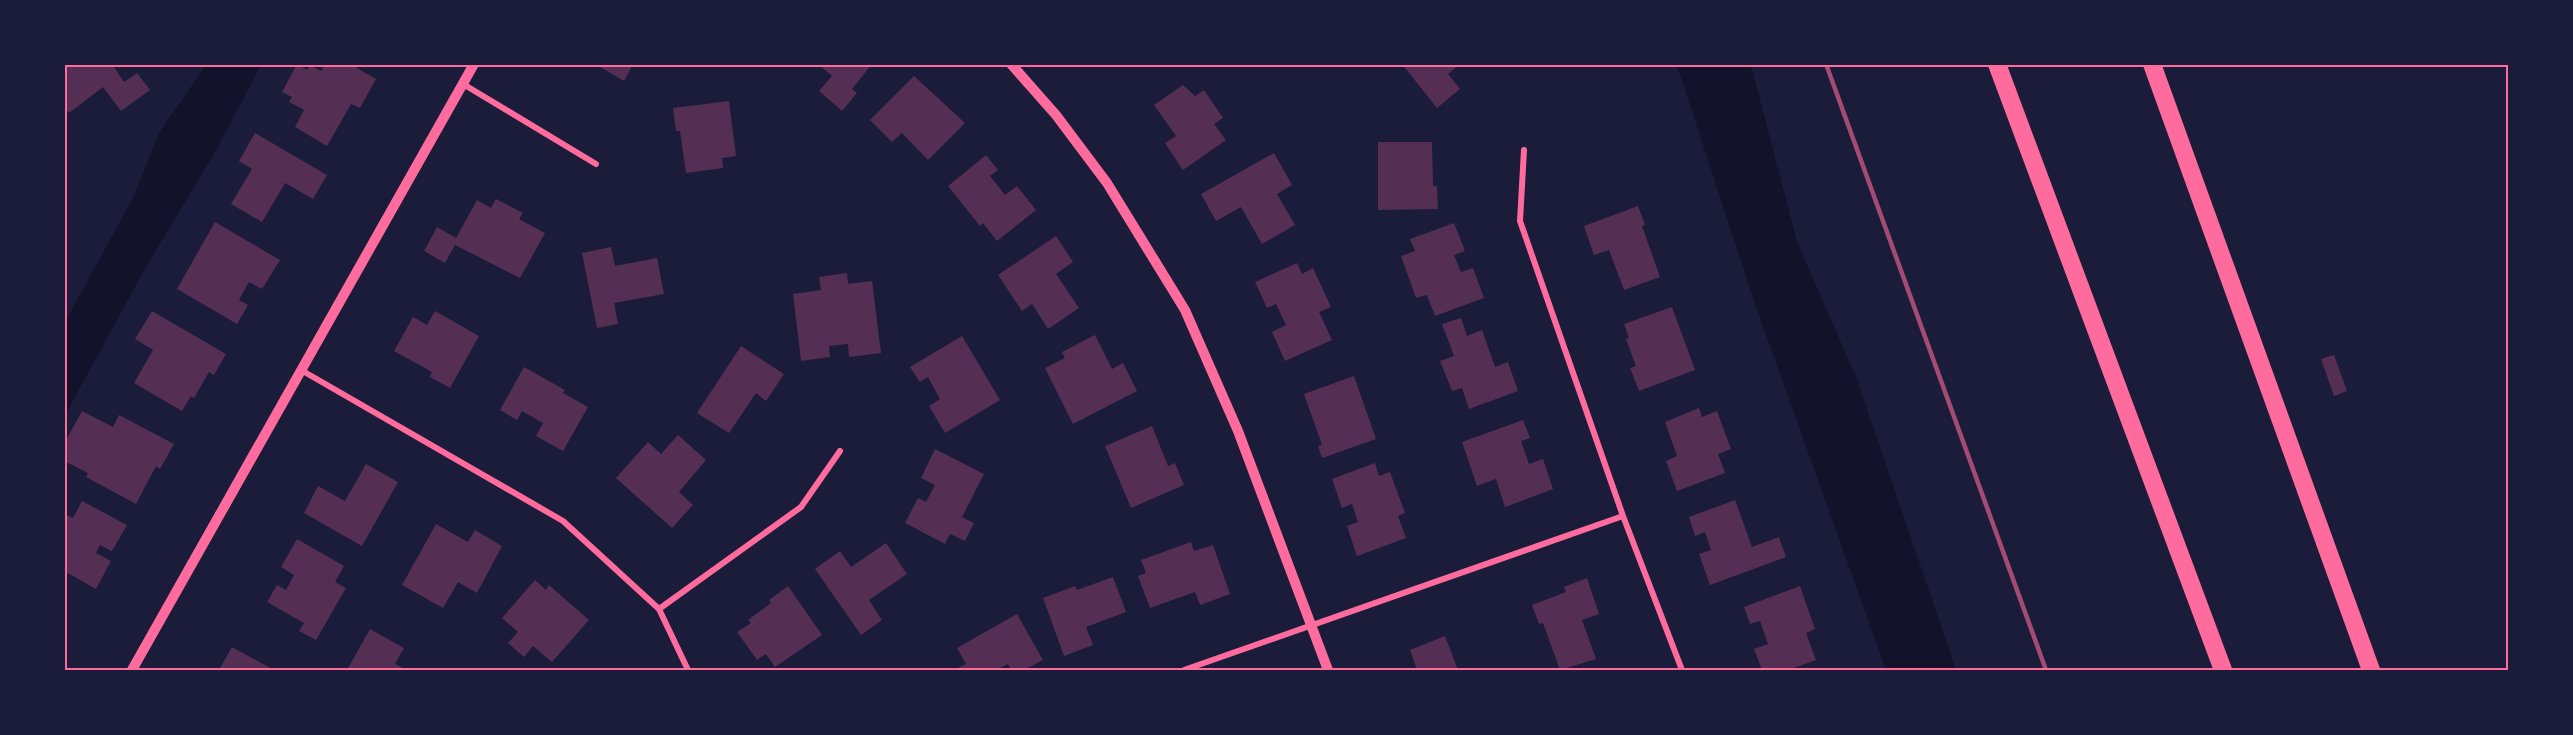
<svg xmlns="http://www.w3.org/2000/svg" width="2573" height="735" viewBox="0 0 2573 735" font-family="'Golos Text',sans-serif">
  <style>
    .water { fill: #12122b }
    .building { fill: #542f53 }
    .lines { fill: none; stroke-linecap: round; stroke-linejoin: round }
    .minor { stroke: #ff6b9d; stroke-width: 6 }
    .tertiary { stroke: #ff6b9d; stroke-width: 10 }
    .motorway { stroke: #ff6b9d; stroke-width: 18 }
    .rail { stroke: #a44b75; stroke-width: 4.5 }
    .neatline { fill: none; stroke: #ff6b9d; stroke-width: 2 }
  </style>
  <rect width="100%" height="100%" fill="#1b1b3a"/>
  <!-- water -->
  <path class="water" d="M 206,65 L 261,65 L 215,152 L 147,265 L 65,415 L 65,322 L 133,198 L 159,133 Z
    M 1677,65 L 1751,65 L 1797,242 L 1856,377 L 1956,670 L 1886,670 L 1754,301 Z"/>
  <!-- building -->
  <path class="building" d="M 64,64 L 112,64 L 124,82 L 137,73 L 150,90 L 121,111 L 103,87 L 69,113 L 64,107 Z
    M 297,64 L 307,70 L 310,65 L 321,71 L 325,64 L 350,64 L 376,79 L 360,108 L 351,104 L 327,146 L 295,127 L 304,110 L 289,102 L 292,97 L 282,92 Z
    M 595,64 L 633,64 L 624,81 Z
    M 818,64 L 872,64 L 852,89 L 857,93 L 842,111 L 819,91 L 832,76 Z
    M 1402,64 L 1460,64 L 1448,74 L 1460,89 L 1437,108 Z
    M 914,76 L 965,123 L 928,160 L 902,133 L 892,142 L 870,120 Z
    M 1183,85 L 1195,96 L 1204,90 L 1223,118 L 1214,124 L 1226,140 L 1183,170 L 1165,143 L 1176,136 L 1154,105 Z
    M 729,101 L 736,156 L 722,158 L 723,168 L 686,173 L 680,131 L 676,131 L 673,108 Z
    M 255,133 L 327,175 L 313,199 L 285,183 L 262,222 L 231,204 L 252,169 L 239,161 Z
    M 1378,142 L 1432,142 L 1433,186 L 1437,186 L 1438,209 L 1378,210 Z
    M 1274,153 L 1292,185 L 1277,194 L 1295,225 L 1262,244 L 1241,207 L 1216,221 L 1201,194 Z
    M 986,155 L 998,170 L 990,176 L 1005,195 L 1017,186 L 1036,210 L 997,241 L 983,223 L 980,226 L 948,186 Z
    M 496,199 L 523,213 L 519,219 L 545,233 L 520,278 L 455,245 L 445,263 L 424,251 L 437,227 L 456,238 L 477,200 L 491,208 Z
    M 1638,206 L 1645,225 L 1642,226 L 1660,277 L 1624,290 L 1609,250 L 1594,255 L 1584,226 Z
    M 215,222 L 280,260 L 262,289 L 249,282 L 239,300 L 248,305 L 237,324 L 177,289 Z
    M 1454,223 L 1465,251 L 1454,255 L 1461,272 L 1473,268 L 1484,298 L 1435,316 L 1427,295 L 1416,298 L 1401,256 L 1415,251 L 1410,239 Z
    M 1056,236 L 1073,262 L 1056,274 L 1079,308 L 1048,329 L 1032,304 L 1022,311 L 998,275 Z
    M 611,247 L 615,266 L 657,258 L 664,294 L 614,303 L 618,324 L 597,328 L 582,253 Z
    M 1297,263 L 1302,274 L 1313,268 L 1331,307 L 1319,312 L 1332,340 L 1285,361 L 1272,332 L 1286,325 L 1276,304 L 1267,308 L 1255,282 Z
    M 847,273 L 848,284 L 872,281 L 881,353 L 849,357 L 848,344 L 829,346 L 830,357 L 801,361 L 793,294 L 821,290 L 819,277 Z
    M 1672,307 L 1695,370 L 1639,391 L 1630,368 L 1636,366 L 1626,339 L 1629,338 L 1624,324 Z
    M 152,311 L 226,354 L 214,375 L 209,372 L 194,398 L 191,396 L 182,411 L 134,383 L 153,350 L 135,339 Z
    M 435,311 L 479,336 L 450,388 L 430,377 L 432,372 L 394,351 L 413,317 L 427,325 Z
    M 1461,318 L 1467,336 L 1482,330 L 1495,367 L 1508,362 L 1518,391 L 1469,409 L 1462,388 L 1452,391 L 1440,361 L 1454,356 L 1442,324 Z
    M 1095,335 L 1112,369 L 1123,363 L 1137,391 L 1073,424 L 1045,368 L 1065,358 L 1062,352 Z
    M 962,336 L 1000,400 L 945,433 L 929,406 L 940,399 L 928,377 L 920,382 L 910,367 Z
    M 741,346 L 784,374 L 766,401 L 756,393 L 729,433 L 697,413 Z
    M 2334,355 L 2347,391 L 2334,396 L 2321,359 Z
    M 524,367 L 565,390 L 563,393 L 588,407 L 563,451 L 536,436 L 543,423 L 522,411 L 517,420 L 500,410 Z
    M 1354,376 L 1376,439 L 1322,458 L 1318,446 L 1322,445 L 1304,394 Z
    M 1699,408 L 1702,417 L 1717,411 L 1731,449 L 1718,454 L 1725,473 L 1677,491 L 1666,461 L 1677,456 L 1665,422 Z
    M 82,411 L 113,427 L 119,415 L 174,444 L 160,469 L 156,466 L 136,504 L 86,477 L 88,473 L 64,461 L 64,444 Z
    M 1523,420 L 1530,438 L 1521,441 L 1529,464 L 1543,459 L 1553,489 L 1505,507 L 1496,479 L 1477,486 L 1462,442 Z
    M 1152,426 L 1168,466 L 1175,463 L 1184,485 L 1131,508 L 1105,446 Z
    M 678,435 L 706,460 L 679,492 L 693,505 L 672,528 L 616,478 L 648,442 L 661,454 Z
    M 935,449 L 984,474 L 962,517 L 974,523 L 965,541 L 950,534 L 945,544 L 905,523 L 918,498 L 926,502 L 935,485 L 921,478 Z
    M 1375,463 L 1379,476 L 1390,472 L 1405,513 L 1398,516 L 1406,538 L 1357,556 L 1347,526 L 1358,522 L 1352,504 L 1342,508 L 1332,479 Z
    M 366,464 L 398,482 L 362,546 L 304,513 L 318,486 L 345,501 Z
    M 1735,500 L 1752,547 L 1779,537 L 1786,557 L 1710,585 L 1699,554 L 1711,550 L 1705,532 L 1695,536 L 1689,517 Z
    M 82,501 L 127,525 L 112,551 L 100,545 L 96,553 L 111,561 L 96,589 L 64,571 L 64,514 L 73,518 Z
    M 436,524 L 468,542 L 475,530 L 502,546 L 477,593 L 458,582 L 443,608 L 402,585 Z
    M 297,539 L 344,566 L 335,582 L 346,588 L 316,640 L 299,631 L 304,623 L 267,602 L 277,585 L 286,590 L 294,575 L 281,567 Z
    M 1191,542 L 1194,551 L 1213,545 L 1230,594 L 1200,605 L 1195,592 L 1150,608 L 1138,576 L 1146,573 L 1141,560 Z
    M 886,543 L 907,574 L 869,600 L 882,620 L 861,635 L 815,569 L 840,551 L 851,567 Z
    M 1113,577 L 1126,612 L 1086,627 L 1093,645 L 1064,656 L 1043,598 L 1075,586 L 1077,590 Z
    M 1587,578 L 1599,614 L 1582,620 L 1596,659 L 1560,670 L 1543,623 L 1539,624 L 1532,605 L 1566,592 L 1564,587 Z
    M 535,580 L 546,590 L 549,585 L 589,620 L 552,662 L 533,646 L 524,657 L 508,643 L 518,632 L 502,618 Z
    M 788,586 L 822,635 L 775,667 L 766,654 L 757,660 L 737,632 L 751,623 L 748,620 L 771,603 L 769,600 Z
    M 1800,586 L 1815,629 L 1806,633 L 1816,660 L 1788,670 L 1762,670 L 1754,649 L 1768,644 L 1760,621 L 1750,624 L 1744,607 Z
    M 1017,614 L 1043,660 L 1024,670 L 1011,670 L 1008,664 L 996,670 L 953,670 L 966,664 L 957,648 Z
    M 370,629 L 404,648 L 395,664 L 407,670 L 347,670 Z
    M 1445,636 L 1458,670 L 1417,670 L 1410,650 Z
    M 232,647 L 274,670 L 219,670 Z"/>
  <g class="lines">
    <!-- minor -->
    <path class="minor" d="M 463,84 L 596,164
      M 1524,150 L 1520,221 L 1623,516 L 1682,670
      M 301,370 L 563,521 L 659,609 L 688,670
      M 659,609 L 801,507 L 840,451
      M 1184,670 L 1623,516"/>
    <!-- tertiary -->
    <path class="tertiary" d="M 1011,64 L 1056,115 L 1107,183 L 1185,310 L 1238,431 L 1328,670
      M 132,670 L 474,64"/>
    <!-- motorway -->
    <path class="motorway" d="M 1997,64 L 2223,670
      M 2152,64 L 2371,670"/>
    <!-- rail -->
    <path class="rail" d="M 1826,64 L 2046,670"/>
  </g>
  <!-- border -->
  <rect width="2573" height="735" fill="none" stroke="#1b1b3a" stroke-width="132"/>
  <rect x="66" y="66" width="2441" height="603" class="neatline"/>
</svg>
